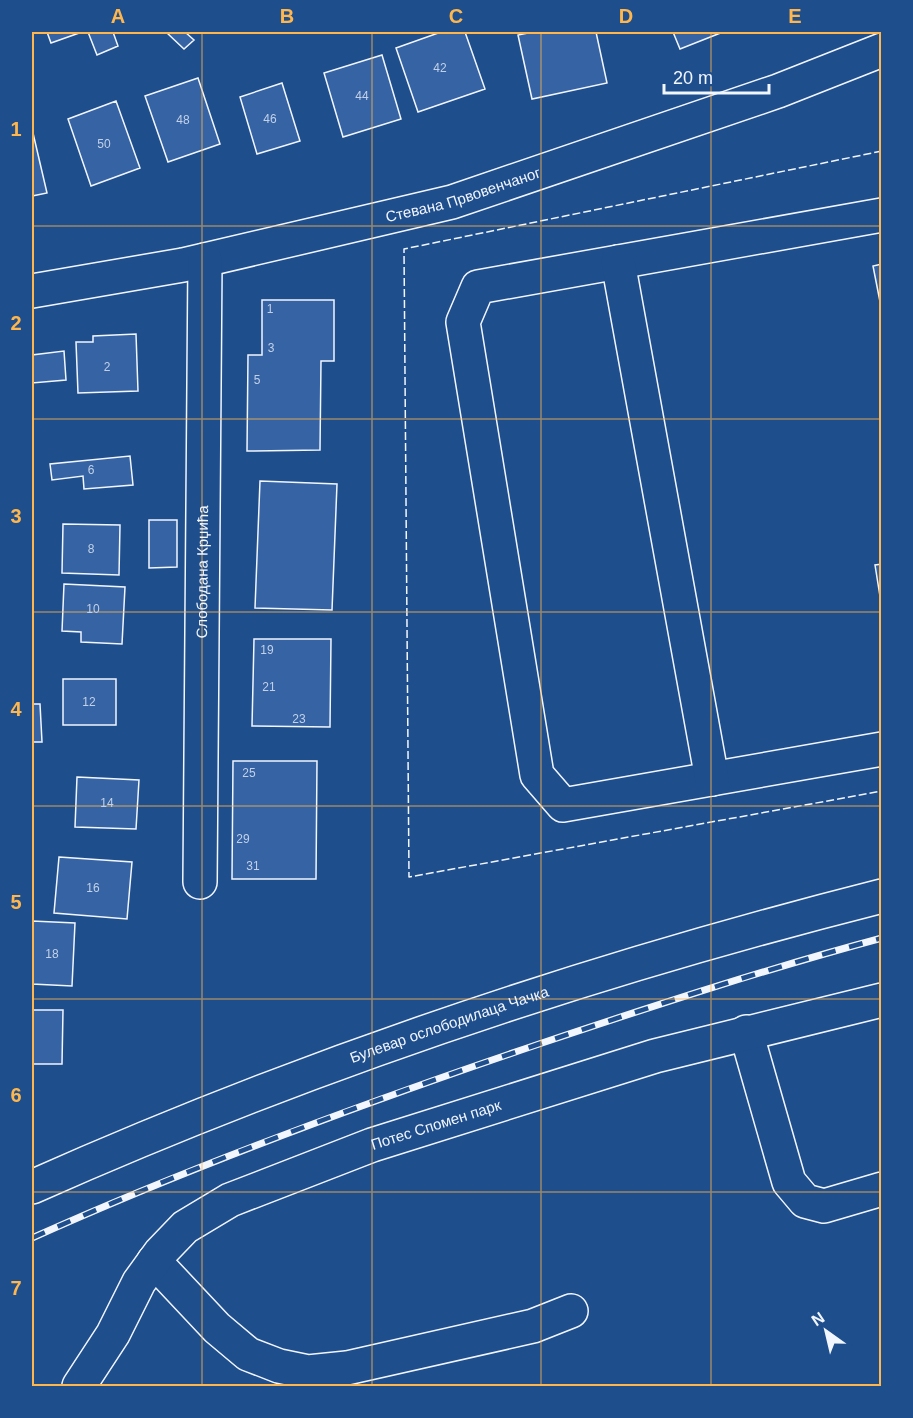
<svg xmlns="http://www.w3.org/2000/svg" width="913" height="1418" viewBox="0 0 913 1418" font-family="Helvetica,sans-serif">
  <style>
    .building { fill: #3563a3; stroke: #f2f6ff; stroke-width: 1.5 }
    .lines { fill: none; stroke-linecap: round; stroke-linejoin: round }
    .minor-casing { stroke: #f2f6ff; stroke-width: 36 }
    .major-casing { stroke: #f2f6ff; stroke-width: 36 }
    .minor { stroke: #1f4e8c; stroke-width: 33 }
    .major { stroke: #1f4e8c; stroke-width: 33 }
    .rail-casing { stroke: #f2f6ff; stroke-width: 7 }
    .rail { stroke: #1f4e8c; stroke-width: 4.5; stroke-dasharray: 14; stroke-linecap: butt }
    .fence { stroke: #f2f6ff; stroke-width: 1.5; stroke-dasharray: 8 3; stroke-linecap: butt }
    .grid { fill: none; stroke: #ffb74d; stroke-width: 1.5; stroke-opacity: 0.55 }
    .labels { text-anchor: middle; stroke-width: 4.5; stroke-linejoin: round; paint-order: stroke }
    .number-label { font-size: 12px; fill: #c3d1e8 }
    .street-label { font-size: 15px; fill: #f2f6ff; stroke: #1f4e8c }
    .neatline { fill: none; stroke: #ffb74d; stroke-width: 2 }
    .grid-label { font-size: 20px; text-anchor: middle; font-weight: bold; fill: #ffb74d }
  </style>
  <rect width="100%" height="100%" fill="#1f4e8c"/>
  <!-- building -->
  <path class="building" d="M 47,32 L 82,32 L 51,43 Z
    M 88,32 L 113,32 L 118,46 L 97,55 Z
    M 166,32 L 185,32 L 194,40 L 184,49 Z
    M 441,32 L 465,32 L 485,89 L 418,112 L 396,48 Z
    M 533,32 L 596,32 L 607,83 L 532,99 L 518,35 Z
    M 673,32 L 723,32 L 680,49 Z
    M 382,55 L 401,119 L 343,137 L 324,73 Z
    M 198,78 L 220,144 L 168,162 L 145,96 Z
    M 282,83 L 300,141 L 257,154 L 240,97 Z
    M 116,101 L 140,168 L 91,186 L 68,119 Z
    M 33,133 L 47,193 L 32,196 L 32,134 Z
    M 882,264 L 882,312 L 873,266 Z
    M 262,300 L 334,300 L 334,361 L 321,361 L 320,450 L 247,451 L 248,355 L 262,355 Z
    M 136,334 L 138,391 L 78,393 L 76,342 L 93,342 L 93,336 Z
    M 64,351 L 66,380 L 32,383 L 32,355 Z
    M 130,456 L 133,485 L 84,489 L 83,476 L 52,480 L 50,464 Z
    M 260,481 L 337,484 L 332,610 L 255,608 Z
    M 149,520 L 177,520 L 177,567 L 149,568 Z
    M 63,524 L 120,525 L 119,575 L 62,573 Z
    M 882,564 L 882,609 L 875,565 Z
    M 64,584 L 125,587 L 122,644 L 81,642 L 81,632 L 62,631 Z
    M 254,639 L 331,639 L 330,727 L 252,726 Z
    M 63,679 L 116,679 L 116,725 L 63,725 Z
    M 32,704 L 40,704 L 42,742 L 32,742 Z
    M 233,761 L 317,761 L 316,879 L 232,879 Z
    M 77,777 L 139,780 L 136,829 L 75,827 Z
    M 59,857 L 132,862 L 127,919 L 54,913 Z
    M 32,921 L 75,923 L 72,986 L 32,984 Z
    M 32,1010 L 63,1010 L 62,1064 L 32,1064 Z"/>
  <g class="lines">
    <!-- minor casing -->
    <g class="minor-casing">
      <g id="minor">
        <path d="M 882,215 L 478,287 L 463,322 L 537,775 L 563,805 L 882,749"/>
        <path d="M 618,262 L 712,779"/>
        <path id="s1" d="M 32,291 L 183,265 L 452,202 L 778,91 L 882,50"/>
        <path id="s2" d="M 200,882 L 205,260"/>
        <path d="M 746,1032 L 789,1182 L 805,1201 L 824,1206 L 882,1189"/>
        <path d="M 154,1261 L 217,1328 L 248,1354 L 279,1366 L 308,1372 L 347,1368 L 533,1326 L 571,1311"/>
        <path id="s3" d="M 79,1386 L 113,1334 L 139,1282 L 160,1253 L 185,1227 L 230,1200 L 372,1145 L 655,1056 L 882,1000"/>
      </g>
    </g>
    <!-- major casing -->
    <g class="major-casing">
      <g id="major">
        <path id="s4" d="M 32,1187 C 306,1065 590,970 882,896"/>
      </g>
    </g>
    <!-- minor -->
    <use href="#minor" class="minor"/>
    <!-- major -->
    <use href="#major" class="major"/>
    <!-- rail casing -->
    <g class="rail-casing">
      <path id="rail" d="M 32,1238 C 197,1164 367,1102 539,1044 C 653,1006 766,969 882,938"/>
    </g>
    <!-- rail -->
    <use href="#rail" class="rail"/>
    <!-- fence -->
    <path class="fence" d="M 882,151 L 404,249 L 409,877 L 882,791"/>
  </g>
  <!-- grid -->
  <path class="grid" d="M 202,32 L 202,1386M 372,32 L 372,1386M 541,32 L 541,1386M 711,32 L 711,1386M 32,226 L 882,226M 32,419 L 882,419M 32,612 L 882,612M 32,806 L 882,806M 32,999 L 882,999M 32,1192 L 882,1192"/>
  <g class="labels">
    <!-- number labels -->
    <g class="number-label">
      <text x="440" y="72">42</text>
      <text x="362" y="100">44</text>
      <text x="270" y="123">46</text>
      <text x="183" y="124">48</text>
      <text x="104" y="148">50</text>
      <text x="270" y="313">1</text>
      <text x="271" y="352">3</text>
      <text x="107" y="371">2</text>
      <text x="257" y="384">5</text>
      <text x="91" y="474">6</text>
      <text x="91" y="553">8</text>
      <text x="93" y="613">10</text>
      <text x="267" y="654">19</text>
      <text x="269" y="691">21</text>
      <text x="89" y="706">12</text>
      <text x="299" y="723">23</text>
      <text x="249" y="777">25</text>
      <text x="107" y="807">14</text>
      <text x="243" y="843">29</text>
      <text x="253" y="870">31</text>
      <text x="93" y="892">16</text>
      <text x="52" y="958">18</text>
    </g>
    <!-- street labels -->
    <g class="street-label">
      <text dy="5" stroke="none"><textPath href="#s1" startOffset="442">Стевана Првовенчаног</textPath></text>
      <text dy="5" stroke="none"><textPath href="#s2" startOffset="310">Слободана Крџића</textPath></text>
      <text dy="5" stroke="none"><textPath href="#s4" startOffset="448">Булевар ослободилаца Чачка</textPath></text>
      <text dy="5" stroke="none"><textPath href="#s3" startOffset="464">Потес Спомен парк</textPath></text>
    </g>
  </g>
  <!-- border -->
  <rect width="913" height="1418" fill="none" stroke="#1f4e8c" stroke-width="66"/>
  <!-- north arrow -->
  <g transform="translate(826 1331) rotate(326)" stroke="#1f4e8c" stroke-width="4.5" paint-order="stroke">
  <path d="M0-4.5L10 22L0 15L-10 22Z" fill="#f2f6ff"/>
  <text y="-9" font-size="16" font-weight="bold" text-anchor="middle" fill="#f2f6ff">N</text>
  </g>
  <!-- scale -->
  <path d="M664 84v9h105v-9" fill="none" stroke="#f2f6ff" stroke-width="3"/>
  <text x="673" y="84" font-size="18" fill="#f2f6ff" stroke="#1f4e8c" stroke-width="4.5" paint-order="stroke">20 m</text>
  <rect x="33" y="33" width="847" height="1352" class="neatline"/>
  <g class="grid-label">
    <text x="118" y="23">A</text>
    <text x="287" y="23">B</text>
    <text x="456" y="23">C</text>
    <text x="626" y="23">D</text>
    <text x="795" y="23">E</text>
    <text x="16" y="136">1</text>
    <text x="16" y="330">2</text>
    <text x="16" y="523">3</text>
    <text x="16" y="716">4</text>
    <text x="16" y="909">5</text>
    <text x="16" y="1102">6</text>
    <text x="16" y="1295">7</text>
  </g>
</svg>
